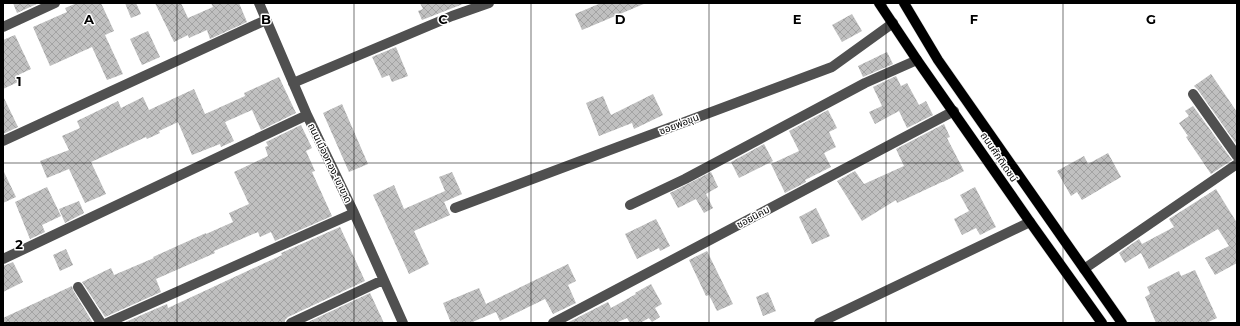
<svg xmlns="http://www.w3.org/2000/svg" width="1240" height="326" font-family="Montserrat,'Noto Sans Thai',sans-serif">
<defs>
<pattern id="building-cross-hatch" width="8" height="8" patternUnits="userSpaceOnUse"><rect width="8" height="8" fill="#c0c0c0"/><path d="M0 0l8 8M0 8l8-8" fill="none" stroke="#a3a3a3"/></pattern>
</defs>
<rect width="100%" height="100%" fill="#fff"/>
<path fill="url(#building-cross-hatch)" d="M13 3H39L17 13Z
M77 3H101L114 31 105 35 123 74 107 80 92 47 50 66 33 27 67 12 65 8Z
M125 3H136L141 14 131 18Z
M155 3H181L188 18 213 7 211 3H239L247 22 210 39 207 30 189 38 188 35 174 42Z
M420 3H463V4L422 20 418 11 423 9Z
M601 3H646L582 30 575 14Z
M852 14 862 31 842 42 832 25Z
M148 31 160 57 142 65 130 39Z
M15 35 31 69 16 76 18 82 3 89V40Z
M396 47 408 76 392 82 389 75 382 78 372 57Z
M887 52 893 64 863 77 858 66Z
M1211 74 1237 112V145L1198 90 1194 86Z
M896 76 901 86 907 83 919 105 926 101 933 115 907 128 899 111 875 124 869 112 882 106 873 87Z
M279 77 296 113 261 130 252 110 225 122 234 141 221 147 220 144 192 155 178 122 159 131 160 133 147 139 146 137 91 162 106 194 85 203 69 169 47 178 40 161 69 150 62 136 80 128 77 121 118 101 121 108 143 97 149 110 194 89 205 114 245 96 244 93Z
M653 94 663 115 634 129 632 123 599 136 586 103 603 96 611 115Z
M3 96 18 127 3 134Z
M342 104 368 164 349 172 323 113Z
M1193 106 1232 160 1211 174 1186 137 1188 136 1179 123 1189 116 1185 111Z
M828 110 837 128 829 132 836 147 824 153 831 167 805 180 806 182 785 193 771 164 799 151 789 131Z
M944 124 950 137 947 138 964 171 943 182H942L897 203 896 200 862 221 837 181 855 171 864 184 904 166 896 149Z
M301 125 312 148 306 151 315 171 312 172 332 216 275 241 271 232 260 237 258 232 214 251 215 253 156 279 161 292 105 317 82 282 111 268 114 275 154 258 153 257 206 233V234L233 222 229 213 249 204 234 172 268 156 265 147 268 146 266 142Z
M764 144 773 161 739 178 731 162Z
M1108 153 1121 177 1082 200 1077 192 1071 196 1057 171 1084 156 1088 164Z
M3 170 16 197 3 203Z
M452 172 462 194 444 202 450 215 414 231 429 264 409 274 373 195 394 185 404 209 445 191 439 177Z
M711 172 718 187 706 194 713 208 704 213 696 199 678 208 670 193Z
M47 187 61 216 42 225 45 232 30 239 15 202Z
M975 187 996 227 980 235 976 228 962 235 954 219 969 211 960 195Z
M1216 189 1237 223V263L1215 275 1205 258 1229 246 1218 229 1149 269 1141 253 1125 263 1119 253 1139 239 1142 244 1174 227 1169 219Z
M79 201 84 213 65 223 59 209Z
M816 208 830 236 812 244 799 217Z
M656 219 670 246 660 251 659 248 637 259 625 234Z
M340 227 365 281 288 317 285 320V323H123L167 304 168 308 282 255 281 253Z
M66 249 73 265 60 271 53 255Z
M707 251 733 304 717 311 709 295 706 296 689 260Z
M13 262 23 282 3 292V266Z
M568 264 576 281 568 285 576 303 553 314 545 299 500 321 496 312 470 323H451L443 303 479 288 486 304Z
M1195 270 1217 318 1206 323H1156L1145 297 1150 294 1147 287 1179 271 1181 276Z
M651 284 662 304 655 308 660 317 652 322 649 318 640 323H630L627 318 616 323H567L608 302 611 308 636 294 635 293Z
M72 286 73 290 93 323H3V318Z
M768 292 776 311 763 316 756 297Z
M370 293 384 323H306Z"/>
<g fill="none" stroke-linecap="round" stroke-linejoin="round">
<g stroke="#dbdbdb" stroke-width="11">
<path id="major" d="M879 3 917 60 1030 222 1102 323
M904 3 938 60 1122 323"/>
</g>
<path stroke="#505050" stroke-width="10" d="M259 3 307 115 354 213 403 323
M3 27 55 3
M293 83 452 16 489 3
M1193 94 1237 156
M3 141 266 20
M630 205 685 179 865 83 917 60
M455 208 832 67 893 23
M3 259 307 115
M1084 269 1237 164
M78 287 101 323
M107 323 354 213
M291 323 383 280
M553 323 954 111
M819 323 1030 222"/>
<use href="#major" stroke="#000" stroke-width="10"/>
</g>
<path fill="none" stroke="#000" stroke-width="1" stroke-opacity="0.55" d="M177 3V323M354 3V323M531 3V323M709 3V323M886 3V323M1063 3V323M3 163H1237"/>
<g text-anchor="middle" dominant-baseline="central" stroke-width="3" stroke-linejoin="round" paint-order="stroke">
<g font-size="10" fill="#000" stroke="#fff">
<text transform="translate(679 124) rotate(-21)">ซอยพ่อขุน</text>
<text transform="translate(999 157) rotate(56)">ถนนศักดิเดชน์</text>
<text transform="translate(330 163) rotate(64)">ถนนเมืองทอง-เขาขาด</text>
<text transform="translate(753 217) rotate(-28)">ซอยนิคม</text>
</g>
</g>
<g font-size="13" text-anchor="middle" font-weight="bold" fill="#000" stroke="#fff" stroke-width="3" stroke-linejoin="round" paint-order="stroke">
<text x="89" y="24">A</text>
<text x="266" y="24">B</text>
<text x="443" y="24">C</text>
<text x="620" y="24">D</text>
<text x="797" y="24">E</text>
<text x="974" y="24">F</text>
<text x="1151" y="24">G</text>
<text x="19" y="86">1</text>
<text x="19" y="249">2</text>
</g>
<rect width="1240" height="326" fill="none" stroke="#000000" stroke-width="8"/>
</svg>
